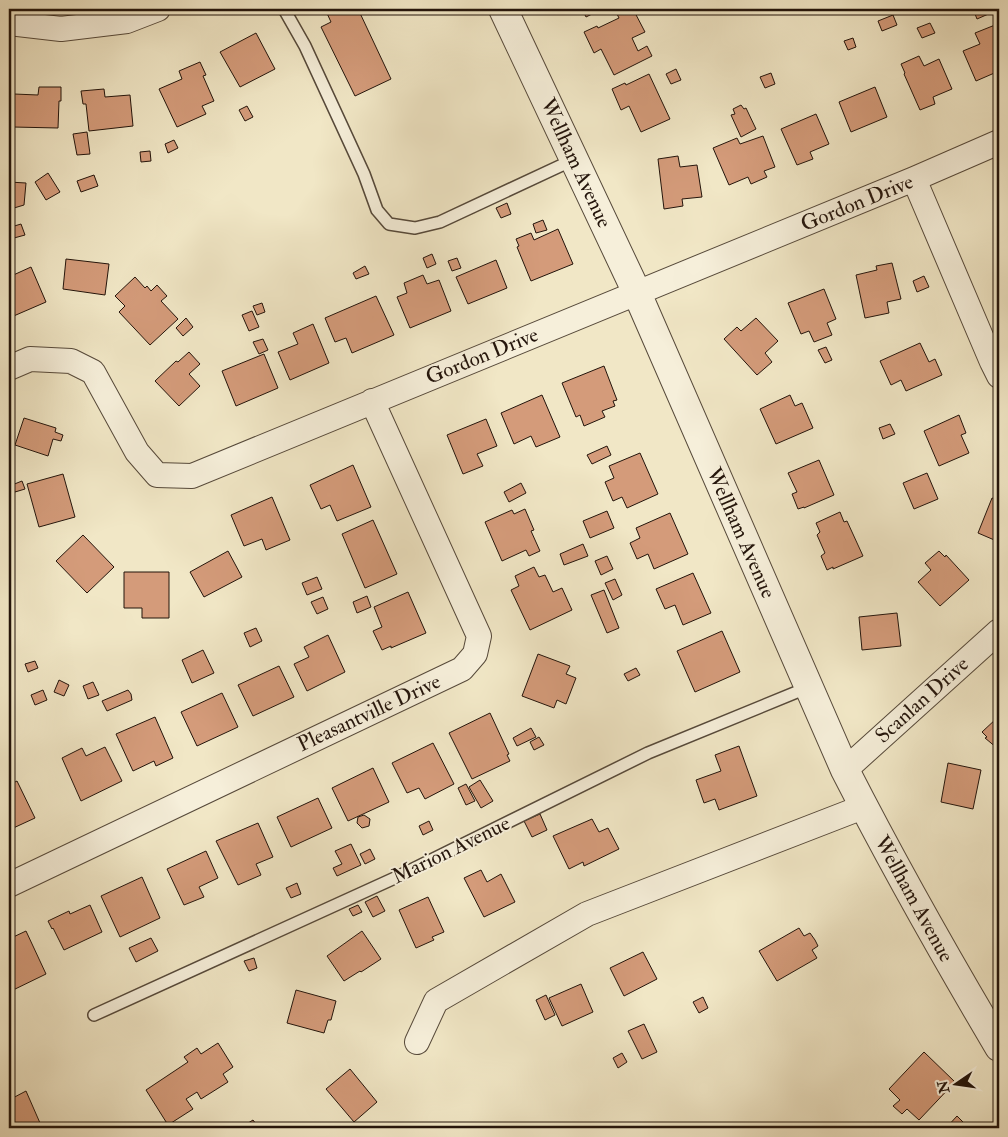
<svg xmlns="http://www.w3.org/2000/svg" width="1008" height="1137" font-family="'IM FELL Double Pica',serif">
<rect width="100%" height="100%" fill="#f1e7c6"/>
<filter id="stains"><feTurbulence type="fractalNoise" baseFrequency=".004" numOctaves="4"/><feColorMatrix values="0 0 0 0 .2 0 0 0 0 .09 0 0 0 0 .02 0 0 0 .5 -.17"/></filter>
<radialGradient id="worn" r=".72"><stop offset=".6" stop-color="#630" stop-opacity="0"/><stop offset="1" stop-color="#630" stop-opacity=".3"/></radialGradient>
<path fill="#d49b7a" stroke="#23140b" d="M325 9H364L359 11 391 79 355 96 321 27 331 22Z
M582 9H602L586 17Z
M628 9H633L645 32 632 38 638 51 647 46 652 56 614 75 601 49 594 53 584 32 597 26 598 28 619 18 617 14Z
M973 9H991L993 12 977 19Z
M893 15 897 25 882 31 878 21Z
M930 23 935 33 922 38 917 28Z
M995 25 999 36V71L976 81 963 51 980 44 975 33Z
M256 33 275 69 240 87 220 52Z
M853 38 856 47 848 50 844 41Z
M919 56 924 66 939 59 952 89 933 97 935 104 920 110 904 74 905 73 901 64Z
M200 62 206 75 203 76 214 101 202 106 206 114 177 127 159 89 182 79 179 71Z
M676 69 681 80 671 84 666 74Z
M771 73 775 84 765 88 760 77Z
M649 74 670 119 641 132 629 106 621 110 612 89 625 83 626 85Z
M39 87H61V101H59L58 128 13 127 14 94 38 95Z
M875 87 887 117 851 132 839 102Z
M104 89 105 97 130 95 133 126 89 131 86 104H83L81 91Z
M741 105 744 109 746 108 756 129 741 137 731 115 735 114 733 109Z
M247 106 253 117 245 121 239 110Z
M816 114 829 144 810 152 813 159 797 165 781 129Z
M87 132 90 154 77 155 73 134Z
M763 136 775 167 764 171 767 177 751 184 748 177 729 185 713 148 737 138 740 144Z
M174 140 178 148 168 153 165 144Z
M150 151 151 161 141 162 140 152Z
M678 156 680 167 697 165 702 197 682 199 683 206 664 209 658 159Z
M48 173 60 192 46 200 35 182Z
M94 175 98 186 81 192 77 181Z
M9 182 26 183 24 205 14 208 13 211H9Z
M507 203 511 214 501 218 496 208Z
M543 220 547 230 536 233 533 224Z
M21 224 25 235 14 238 11 227Z
M558 229 573 264 531 281 517 247 519 246 516 239 531 233 534 240Z
M432 254 436 264 427 268 423 258Z
M457 258 461 268 452 271 448 261Z
M66 259 109 264 105 295 63 289Z
M496 260 507 288 468 304 456 277Z
M892 263 901 299 887 302 889 313 865 318 856 275 877 270 876 266Z
M365 266 369 274 356 279 353 273Z
M31 267 46 302 9 318V277Z
M423 275 427 284 439 280 451 311 410 328 397 297 407 293 404 283Z
M924 276 929 287 917 292 913 281Z
M135 277 145 288 147 286 151 291 157 285 167 296 161 301 178 319 150 345 119 312 125 306 115 296Z
M824 289 836 319 827 323 832 335 814 342 809 331 801 334 788 303Z
M376 296 394 335 352 353 346 338 335 342 325 318Z
M262 303 265 312 257 315 253 306Z
M252 311 259 327 249 331 242 315Z
M186 318 193 327 183 336 176 328Z
M756 318 778 341 765 353 772 362 757 375 724 339 737 327 741 331Z
M313 324 329 363 290 380 278 352 298 344 293 333Z
M263 339 268 350 259 354 253 342Z
M920 343 929 362 935 359 942 375 906 391 901 380 891 385 880 361Z
M826 347 832 360 825 363 818 350Z
M189 352 200 364 189 374 200 386 179 406 155 381 176 361 178 362Z
M264 354 278 388 236 406 222 371Z
M604 366 617 400 613 401 615 406 602 411 605 417 584 426 580 415 576 417 562 383Z
M542 395 560 437 536 447 531 436 514 444 501 413Z
M790 395 795 406 802 403 813 428 776 444 760 409Z
M959 415 966 433 961 435 969 453 939 466 924 431Z
M24 418 56 428 55 432 63 435 61 441 53 439 48 456 15 445Z
M486 419 497 446 477 454 483 466 463 474 447 435Z
M890 424 895 434 883 439 879 428Z
M607 446 611 455 592 464 587 455Z
M640 453 658 494 627 508 622 497 613 501 605 482 614 478 609 466Z
M819 460 834 495 804 508V507L798 509 792 494 797 492 788 473Z
M353 465 371 507 337 521 330 505 321 509 310 485Z
M927 473 938 499 914 509 903 483Z
M63 474 75 517 39 527 27 484Z
M22 481 25 489 15 492 12 485Z
M521 483 526 493 509 502 504 492Z
M272 497 290 540 266 550 262 539 244 546 231 515Z
M992 498 999 500V542L978 533Z
M525 509 534 530 531 531 540 551 529 556 526 550 502 561 485 522 512 510 514 514Z
M607 511 614 528 590 538 583 521Z
M840 512 844 522 847 521 863 556 833 569V567L827 570 821 556 825 553 817 535 820 532 816 523Z
M670 513 688 554 654 569 648 554 637 559 630 543 640 538 636 528Z
M373 520 397 574 365 588 342 534Z
M83 535 114 567 87 593 56 561Z
M583 544 588 556 564 565 560 554Z
M228 551 242 577 204 597 190 572Z
M939 551 945 557 946 555 969 580 940 606 918 582 931 570 925 563Z
M607 556 613 569 601 575 595 561Z
M534 567 539 577 545 575 553 592 562 588 572 610 530 630 511 590 519 586 515 576Z
M124 572H169V618H142V608H124Z
M693 573 711 613 683 625 675 605 665 609 656 589Z
M317 577 322 589 307 595 302 583Z
M615 579 622 595 613 600 605 583Z
M604 590 619 628 607 633 591 595Z
M408 592 426 633 391 648V646L382 650 373 631 382 627 374 607Z
M367 596 371 607 357 613 353 602Z
M323 597 328 609 317 614 311 602Z
M897 613 901 646 862 650 859 617Z
M256 628 262 641 250 647 244 633Z
M722 631 740 672 695 692 677 651Z
M328 635 345 672 307 691 294 664 309 657 304 647Z
M203 650 214 673 192 683 182 660Z
M538 654 570 666 566 674 576 678 566 704 557 700 554 708 522 696Z
M35 661 38 668 28 672 25 664Z
M279 666 294 697 253 716 238 685Z
M636 668 640 675 628 681 624 674Z
M59 680 69 685 64 696 54 692Z
M93 682 99 695 88 699 83 686Z
M43 690 47 700 35 705 31 695Z
M128 690 131 694 132 700 107 711 102 701Z
M222 693 238 727 197 746 181 712Z
M999 709V753L996 749 997 748 985 738 987 737 982 732 997 718 994 714Z
M490 713 509 754 507 755 510 761 472 779 449 733Z
M155 717 173 758 156 766 154 761 133 771 116 734Z
M531 728 536 737 517 746 513 738Z
M539 737 544 745 534 750 530 742Z
M433 743 454 784 425 799 419 788 407 793 392 763Z
M739 746 757 796 719 810 715 799 704 803 696 780 721 771 715 755Z
M105 747 122 781 81 801 62 758 82 748 86 756Z
M948 763 981 770 973 809 941 802Z
M373 768 389 802 348 821 332 788Z
M480 780 493 801 481 808 469 787Z
M17 781 35 818 9 830V785Z
M466 784 475 801 466 805 458 788Z
M318 798 332 828 291 847 277 817Z
M540 814 547 830 532 837 524 821Z
M364 815 370 819 369 826 362 828 357 823 358 817Z
M592 819 599 832 608 828 619 849 584 866 583 862 569 869 553 836Z
M429 821 433 830 423 835 419 826Z
M258 823 273 857 256 864 261 875 238 885 216 841Z
M351 844 361 865 337 876 333 868 342 864 335 851Z
M370 849 375 859 365 864 360 854Z
M206 851 218 878 199 887 204 897 184 905 167 869Z
M481 870 487 882 501 874 515 902 484 917 464 878Z
M142 877 160 918 120 937 101 896Z
M297 883 301 894 291 898 286 888Z
M377 896 385 911 373 917 365 902Z
M428 897 444 932 432 937 434 940 416 948 399 910Z
M90 905 102 932 64 950 53 928 52 929 48 921 69 911 70 914Z
M358 905 362 912 353 916 349 909Z
M799 928 804 936 810 933 815 940 818 946 812 950 817 958 777 981 759 951Z
M26 931 46 974 9 992V939Z
M362 931 381 959 361 972 360 971 344 981 327 956Z
M151 938 158 951 136 962 129 948Z
M643 952 657 979 624 996 610 968Z
M254 958 257 968 249 971 244 961Z
M581 984 593 1012 562 1026 549 998Z
M296 990 336 1001 331 1020H328L324 1033 287 1023Z
M546 995 555 1015 545 1020 536 1000Z
M703 997 708 1008 699 1013 693 1002Z
M644 1024 657 1052 642 1059 628 1031Z
M218 1043 233 1067 223 1074 228 1082 201 1099 197 1092 186 1099 193 1109 168 1125 146 1090 188 1062 184 1057 197 1048 201 1054Z
M924 1052 955 1082 919 1120 907 1109 902 1114 893 1106 900 1100 889 1089Z
M622 1053 627 1062 618 1068 613 1058Z
M350 1069 377 1102 354 1122 326 1089Z
M26 1091 40 1123 29 1128H9V1100Z
M957 1116 969 1128H946Z
M253 1120 259 1128H247L245 1125Z"/>
<g fill="none" stroke-linecap="round" stroke-linejoin="round">
<g stroke="#56493a" stroke-width="14">
<path id="service" d="M284 9 305 46 341 124 364 174 377 210 389 224 415 228 440 222 575 159
M94 1015 397 877 648 753 809 687"/>
</g>
<g stroke="#56493a" stroke-width="26">
<path id="minor" d="M9 23 61 29 127 21 158 9
M914 179 992 362 999 376
M9 368 30 359 71 361 93 372 137 452 157 475 192 476 914 179 999 142
M845 770 999 631
M9 885 462 669 475 654 479 636 372 401
M417 1042 436 1001 587 914 863 807"/>
</g>
<g stroke="#56493a" stroke-width="30">
<path id="tertiary" d="M503 9 637 293 845 770C893 864 945 956 999 1047"/>
</g>
<use href="#service" stroke="#f6efda" stroke-width="11"/>
<use href="#minor" stroke="#f6efda" stroke-width="24"/>
<use href="#tertiary" stroke="#f6efda" stroke-width="28"/>
</g>
<g text-anchor="middle" dominant-baseline="central" stroke-width="4" stroke-linejoin="round" paint-order="stroke">
<g font-size="21" fill="#23140b" stroke="#f6efda">
<text transform="translate(576 163) rotate(65)">Wellham Avenue</text>
<text transform="translate(857 203) rotate(-22)">Gordon Drive</text>
<text transform="translate(482 356) rotate(-22)">Gordon Drive</text>
<text transform="translate(741 533) rotate(66)">Wellham Avenue</text>
<text transform="translate(922 700) rotate(-42)">Scanlan Drive</text>
<text transform="translate(369 713) rotate(-25)">Pleasantville Drive</text>
<text transform="translate(451 850) rotate(-26)">Marion Avenue</text>
<text transform="translate(914 899) rotate(61)">Wellham Avenue</text>
</g>
</g>
<rect width="1008" height="1137" fill="none" stroke="#f1e7c6" stroke-width="30"/>
<rect x="10" y="10" width="988" height="1117" fill="none" stroke="#23140b" stroke-width="2.5"/>
<rect x="15" y="15" width="978" height="1107" fill="none" stroke="#23140b"/>
<g transform="translate(956 1084) rotate(257)" stroke="#f6efda" stroke-width="4" paint-order="stroke">
<path d="M0-4L9 19L0 12L-9 19Z" fill="#23140b"/>
<text y="-8" font-size="14" font-weight="bold" text-anchor="middle" fill="#23140b">N</text>
</g>
<rect width="100%" height="100%" filter="url(#stains)"/>
<rect width="100%" height="100%" fill="url(#worn)"/>
</svg>
